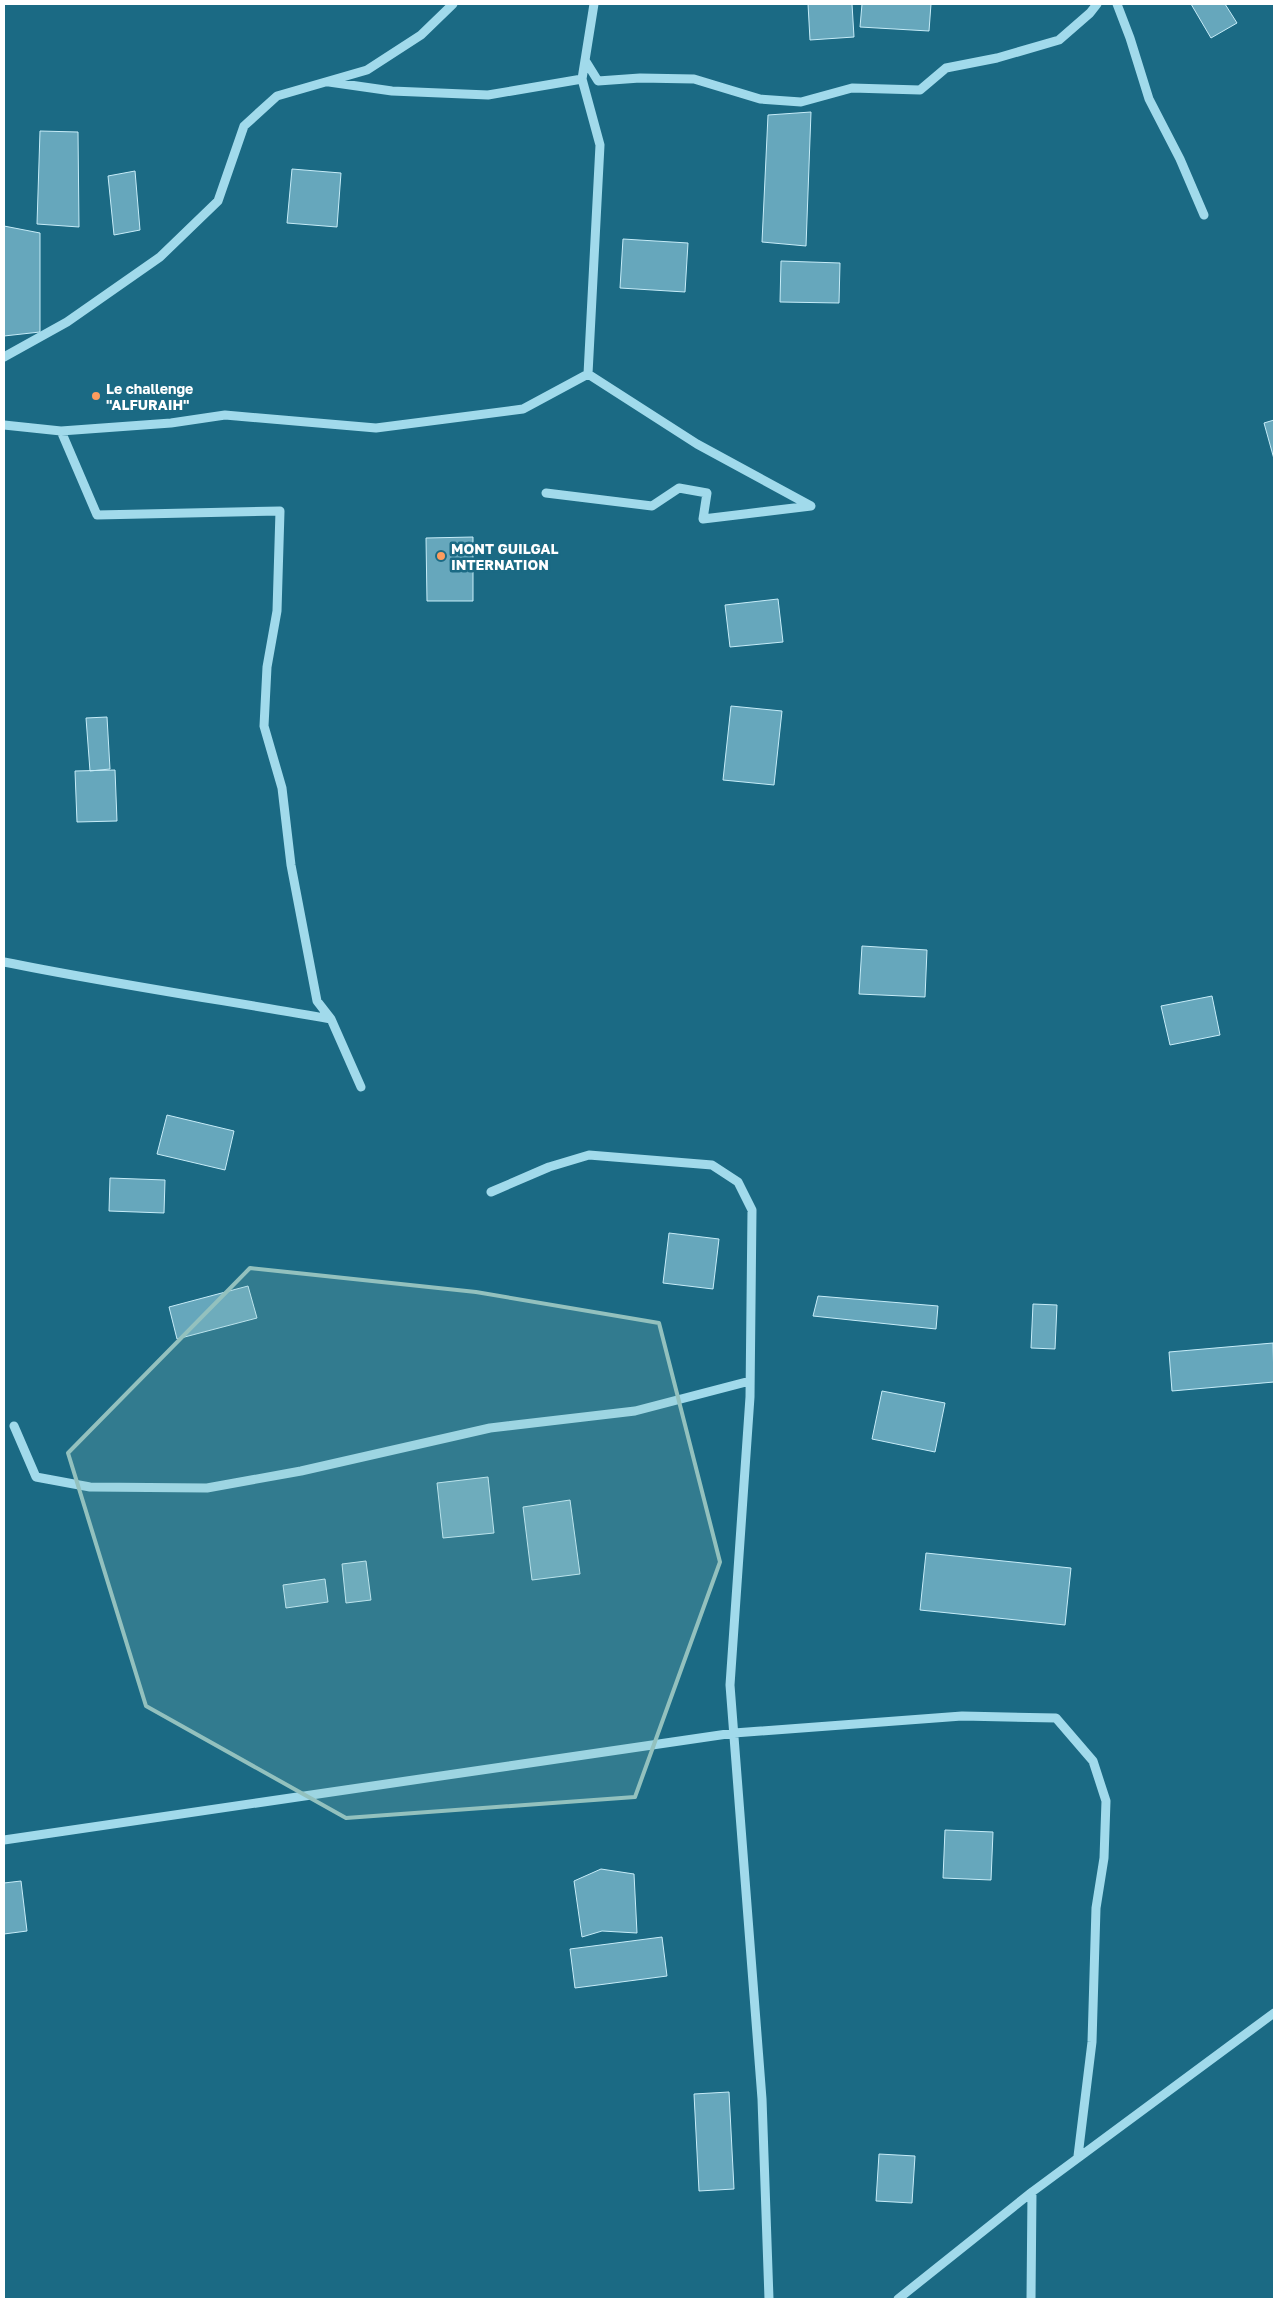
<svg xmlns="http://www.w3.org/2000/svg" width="1278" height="2303" font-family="'Golos Text',sans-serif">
<rect width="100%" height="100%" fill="#1b6a84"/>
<path fill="#66a7bc" stroke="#c6ecf8" d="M808 4H852L854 37 810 40Z
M862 4H931L929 31 860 27Z
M1191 4H1225L1237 23 1211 38Z
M811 112 806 246 762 242 768 115Z
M40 131 78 132 79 227 37 224Z
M292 169 341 173 337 227 287 223Z
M135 171 140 230 114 235 108 176Z
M4 226 40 233V332L4 336Z
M623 239 688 243 685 292 620 288Z
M781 261 840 263 839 303 780 302Z
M1274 420V459L1264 423Z
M473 537V601H427L426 538Z
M778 599 783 642 730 647 725 605Z
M731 706 782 711 774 785 723 780Z
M107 717 110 769 90 771 86 718Z
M115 770 117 821 77 822 75 771Z
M862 946 927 950 925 997 859 994Z
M1212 996 1220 1035 1170 1045 1161 1006Z
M167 1115 234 1131 225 1170 157 1154Z
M110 1178 165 1180 164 1213 109 1211Z
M669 1233 719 1239 713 1289 663 1283Z
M248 1286 257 1318 177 1339 169 1307Z
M818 1296 938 1306 936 1329 813 1316Z
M1033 1304 1057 1305 1055 1349 1031 1348Z
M1273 1343 1274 1382 1172 1391 1169 1352Z
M882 1391 945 1403 935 1452 872 1439Z
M488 1477 494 1533 443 1538 437 1483Z
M570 1500 580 1574 532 1580 523 1507Z
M926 1553 1071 1568 1065 1625 920 1610Z
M366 1561 371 1600 346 1603 342 1564Z
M325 1579 328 1602 286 1608 283 1585Z
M945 1830 993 1832 991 1880 943 1878Z
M601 1869 634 1874 637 1933 602 1931 582 1937 574 1881Z
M21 1881 27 1931 4 1934V1883Z
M662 1937 667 1976 575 1988 570 1949Z
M729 2092 734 2189 699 2191 694 2094Z
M879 2154 915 2156 912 2203 876 2201Z"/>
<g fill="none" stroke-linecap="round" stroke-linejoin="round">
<path stroke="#a1daeb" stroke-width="9" d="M1117 4 1130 38 1149 99 1180 159 1204 215
M585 60 598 81 640 78 694 79 760 99 801 102 852 88 920 90 946 68 997 58 1059 40 1090 13 1097 4
M582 79 594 4
M4 357 67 322 160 257 218 201 244 126 277 96 367 70 421 35 453 4
M4 425 61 431 171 423 225 415 376 428 523 409 588 374 600 145 582 79 488 95 392 91 329 82
M61 431 97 515 280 511 277 611 267 667 264 726 282 788 291 865 317 1001 331 1019 361 1087
M546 493 652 506 679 488 707 493 703 519 811 506 697 444 588 374
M4 962C113 984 222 1000 331 1019
M491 1192 549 1167 589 1155 712 1165 738 1182 752 1210 750 1397 730 1685 762 2099 769 2299
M14 1426 36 1477 90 1487 207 1488 301 1471 490 1428 635 1411 750 1381
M4 1840 734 1733 962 1716 1056 1718 1093 1761 1106 1801 1104 1858 1096 1908 1092 2042 1078 2156
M898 2299 1032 2192 1274 2013
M1031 2299 1032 2192"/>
</g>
<path fill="#93c1be" fill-opacity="0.2" stroke="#93c1be" stroke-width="4" stroke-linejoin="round" d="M250 1268 476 1292 659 1323 720 1562 635 1797 346 1818 146 1706 68 1453Z"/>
<g fill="#fc9c5e" stroke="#1b6a84" stroke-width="2">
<circle cx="96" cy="396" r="5"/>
<circle cx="441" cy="556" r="5"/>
</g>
<g text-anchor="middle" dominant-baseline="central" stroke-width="5" stroke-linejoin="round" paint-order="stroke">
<g font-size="14" font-weight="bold" fill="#fff" stroke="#1b6a84" text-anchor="start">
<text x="106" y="388">Le challenge<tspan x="106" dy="16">"ALFURAIH"</tspan></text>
<text x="451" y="548">MONT GUILGAL<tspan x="451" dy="16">INTERNATION</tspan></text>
</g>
</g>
<rect width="1278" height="2303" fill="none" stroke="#ffffff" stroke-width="10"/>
</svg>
